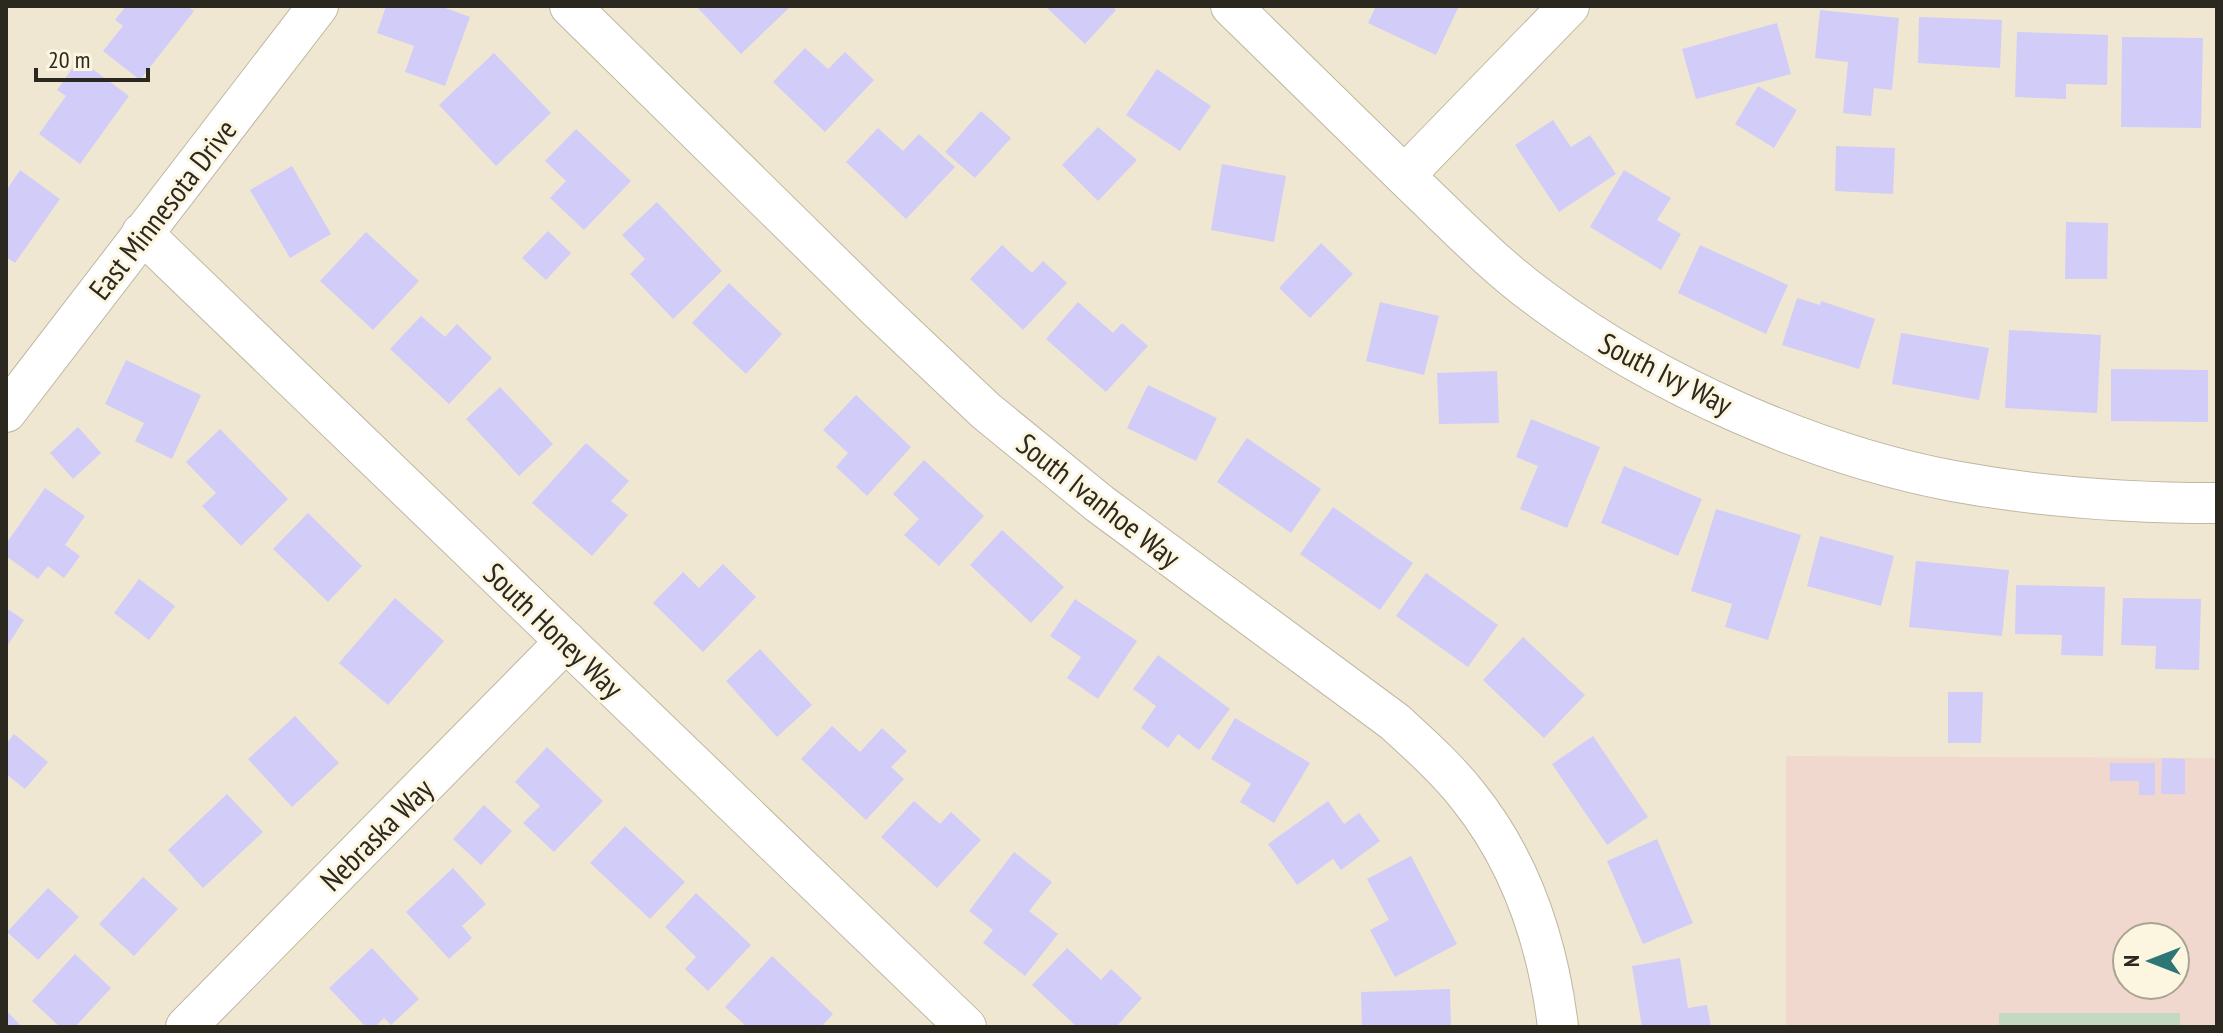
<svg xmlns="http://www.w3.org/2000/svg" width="2223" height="1033" font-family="'PT Sans Narrow',sans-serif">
<rect width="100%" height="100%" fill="#efe7d2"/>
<path fill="#f0d8cf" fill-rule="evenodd" d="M1786 756 2217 758V1027H1786ZM2127 937H2175V985H2127Z"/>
<path fill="#c4d9c1" d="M1999 1013H2180V1027H1999Z"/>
<path fill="#d1cdf8" d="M126 6H187L194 11 140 80 103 51 123 26 115 20Z
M386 6H440L470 17 445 86 405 72 414 46 377 33Z
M696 6H791L741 54Z
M1045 6H1112L1116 10 1085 44Z
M1376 6H1459L1436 55 1368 23Z
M1820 10 1899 18 1892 90 1874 88 1871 116 1843 113 1848 62 1815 58Z
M1919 17 2002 20 2000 68 1918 63Z
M1777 23 1791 74 1696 99 1682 49Z
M2017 32 2108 35 2107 85 2066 84V99L2015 97Z
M2122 37 2203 38 2201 128 2121 127Z
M805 48 828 69 845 52 874 80 825 132 773 82Z
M494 53 551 113 496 166 439 105Z
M79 59 129 96 80 164 39 134 66 96 57 90Z
M1157 69 1211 106 1180 151 1126 115Z
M1758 86 1797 110 1774 148 1735 124Z
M981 111 1011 138 975 178 945 152Z
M1553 120 1571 147 1590 135 1616 174 1559 212 1515 145Z
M1098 127 1137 160 1098 201 1062 165Z
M878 128 903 151 919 134 955 167 906 219 846 162Z
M576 129 631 181 584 230 550 198 566 181 545 161Z
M1836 146 1895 148 1893 194 1835 191Z
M1222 164 1286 176 1274 242 1211 230Z
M292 166 331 234 290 258 250 190Z
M20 170 60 199 15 263 6 257V191Z
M1624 170 1671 198 1657 220 1681 234 1661 270 1590 227Z
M657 202 722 271 673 319 630 274 645 259 622 235Z
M2066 222 2108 223 2107 279H2065Z
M548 231 571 253 546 280 522 258Z
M366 232 419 281 373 330 320 281Z
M1321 243 1353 274 1310 318 1279 288Z
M1002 245 1032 273 1043 261 1067 283 1023 330 970 279Z
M1700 245 1788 285 1766 334 1678 293Z
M729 283 782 334 746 374 692 323Z
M1797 298 1820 305 1821 301 1875 319 1859 369 1782 345Z
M1078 302 1113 333 1122 323 1148 346 1106 392 1046 339Z
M1380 302 1439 316 1424 375 1366 361Z
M421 316 445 337 457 324 492 358 449 404 390 349Z
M2009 330 2101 335 2097 413 2005 408Z
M1901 333 1989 348 1979 400 1892 384Z
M126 360 201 395 172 459 135 441 144 423 105 404Z
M2111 369 2208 370V422L2111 421Z
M1497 371 1499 423 1439 424 1437 373Z
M1148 385 1217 418 1196 461 1127 428Z
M500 387 553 444 519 476 466 419Z
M856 395 911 447 867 496 836 467 848 453 823 430Z
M1531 419 1600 447 1567 528 1520 509 1538 466 1516 457Z
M78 427 101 453 73 479 50 453Z
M220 429 288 499 241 546 202 506 216 493 186 462Z
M1247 438 1321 489 1291 533 1217 482Z
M586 443 629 481 611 501 628 515 592 556 532 503Z
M924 460 984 516 939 566 904 535 919 519 893 494Z
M1624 466 1702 499 1678 556 1601 523Z
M45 488 85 516 65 545 80 556 64 578 48 566 38 579 6 556V544Z
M1333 507 1413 563 1380 610 1300 554Z
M1716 509 1801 535 1768 640 1725 627 1732 604 1691 591Z
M308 513 362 566 328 602 273 549Z
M1002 530 1064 587 1031 623 970 565Z
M1820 536 1894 556 1881 606 1807 586Z
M1916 561 2009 570 2002 636 1909 627Z
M723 564 756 597 703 652 653 603 683 572 699 588Z
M1426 573 1498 625 1468 667 1396 616Z
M139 579 175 606 149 640 114 613Z
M2016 585 2105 587 2103 656 2061 655 2062 635 2015 634Z
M395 598 444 641 388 705 339 663Z
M2123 598 2201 599 2199 670 2155 669 2156 646 2121 645Z
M1075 599 1137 641 1098 699 1067 678 1081 657 1050 636Z
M6 608 24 620 6 648Z
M1523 637 1585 695 1544 738 1483 680Z
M760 649 812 705 777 737 726 681Z
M1158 655 1230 709 1199 750 1178 734 1168 748 1141 728 1156 706 1133 689Z
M1948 692H1983L1981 743H1948Z
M295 716 339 763 292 807 248 759Z
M1235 718 1310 763 1274 823 1240 802 1251 784 1211 759Z
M832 726 860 752 882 728 907 751 891 767 904 779 866 820 801 759Z
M14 734 48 762 25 789 6 774V744Z
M1593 736 1648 817 1607 845 1552 764Z
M547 747 603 801 554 852 523 823 540 806 515 782Z
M2162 758 2185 759V794H2161Z
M2110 763H2155V795H2139V781H2110Z
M227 794 263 832 203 888 168 850Z
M914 801 940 824 951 812 981 840 937 888 881 837Z
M1328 801 1344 824 1359 813 1380 841 1341 870 1333 859 1297 885 1268 844Z
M484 805 512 831 481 865 453 839Z
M625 826 685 882 650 919 590 863Z
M1657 839 1693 923 1643 944 1607 861Z
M1014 852 1052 882 1029 911 1058 934 1025 976 983 943 993 930 969 911Z
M1411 856 1457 944 1395 977 1370 930 1389 920 1367 879Z
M453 868 486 904 462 926 472 938 449 959 406 912Z
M143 877 178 909 134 956 99 924Z
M48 888 79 917 38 960 7 932Z
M696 893 751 945 708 991 685 969 696 957 665 927Z
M372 948 419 999 391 1025 384 1018 375 1027H366L329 988Z
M1067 948 1101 980 1111 969 1142 998 1116 1027H1077L1032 985Z
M75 954 111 988 75 1027H60L32 1001Z
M772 956 833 1014 821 1027H747L725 1007Z
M1680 958 1688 1008 1707 1005 1711 1027H1642L1632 966Z
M1450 989 1451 1027H1362L1361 992Z
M6 1010 22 1027H6Z"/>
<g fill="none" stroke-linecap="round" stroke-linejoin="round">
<g stroke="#beb7a2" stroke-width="42">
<path id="minor" d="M570 6 876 307 986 411 1100 504 1395 722C1420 745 1447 769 1468 796 1521 862 1548 944 1558 1027
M1231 6C1291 65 1352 124 1412 183 1454 223 1495 266 1542 300 1655 384 1814 455 1953 481 2040 497 2128 503 2217 503
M1405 175 1569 6
M142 233 966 1027
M6 412 318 6
M186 1027 566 641"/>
</g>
<use href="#minor" stroke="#fff" stroke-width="40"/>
</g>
<g text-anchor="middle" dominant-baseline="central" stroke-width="6" stroke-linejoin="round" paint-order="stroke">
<g font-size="30" fill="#2b2820" stroke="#fcf5df">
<text transform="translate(162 209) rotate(-52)">East Minnesota Drive</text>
<text transform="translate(1666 373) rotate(27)">South Ivy Way</text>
<text transform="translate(1099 500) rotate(38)">South Ivanhoe Way</text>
<text transform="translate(554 630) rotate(44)">South Honey Way</text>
<text transform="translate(376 834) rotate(-45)">Nebraska Way</text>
</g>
</g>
<rect width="2223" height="1033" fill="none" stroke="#2b2820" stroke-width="16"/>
<g transform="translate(2151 961) rotate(270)"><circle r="38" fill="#fcf5df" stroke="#a8a393" stroke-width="2"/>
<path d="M0-6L14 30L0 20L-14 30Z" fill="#2c7676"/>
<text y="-12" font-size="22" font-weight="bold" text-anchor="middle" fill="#2b2820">N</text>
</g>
<path d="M36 68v12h112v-12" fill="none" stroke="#2b2820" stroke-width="4"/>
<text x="48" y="68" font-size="24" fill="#2b2820" stroke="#fcf5df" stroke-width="6" paint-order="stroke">20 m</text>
</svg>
